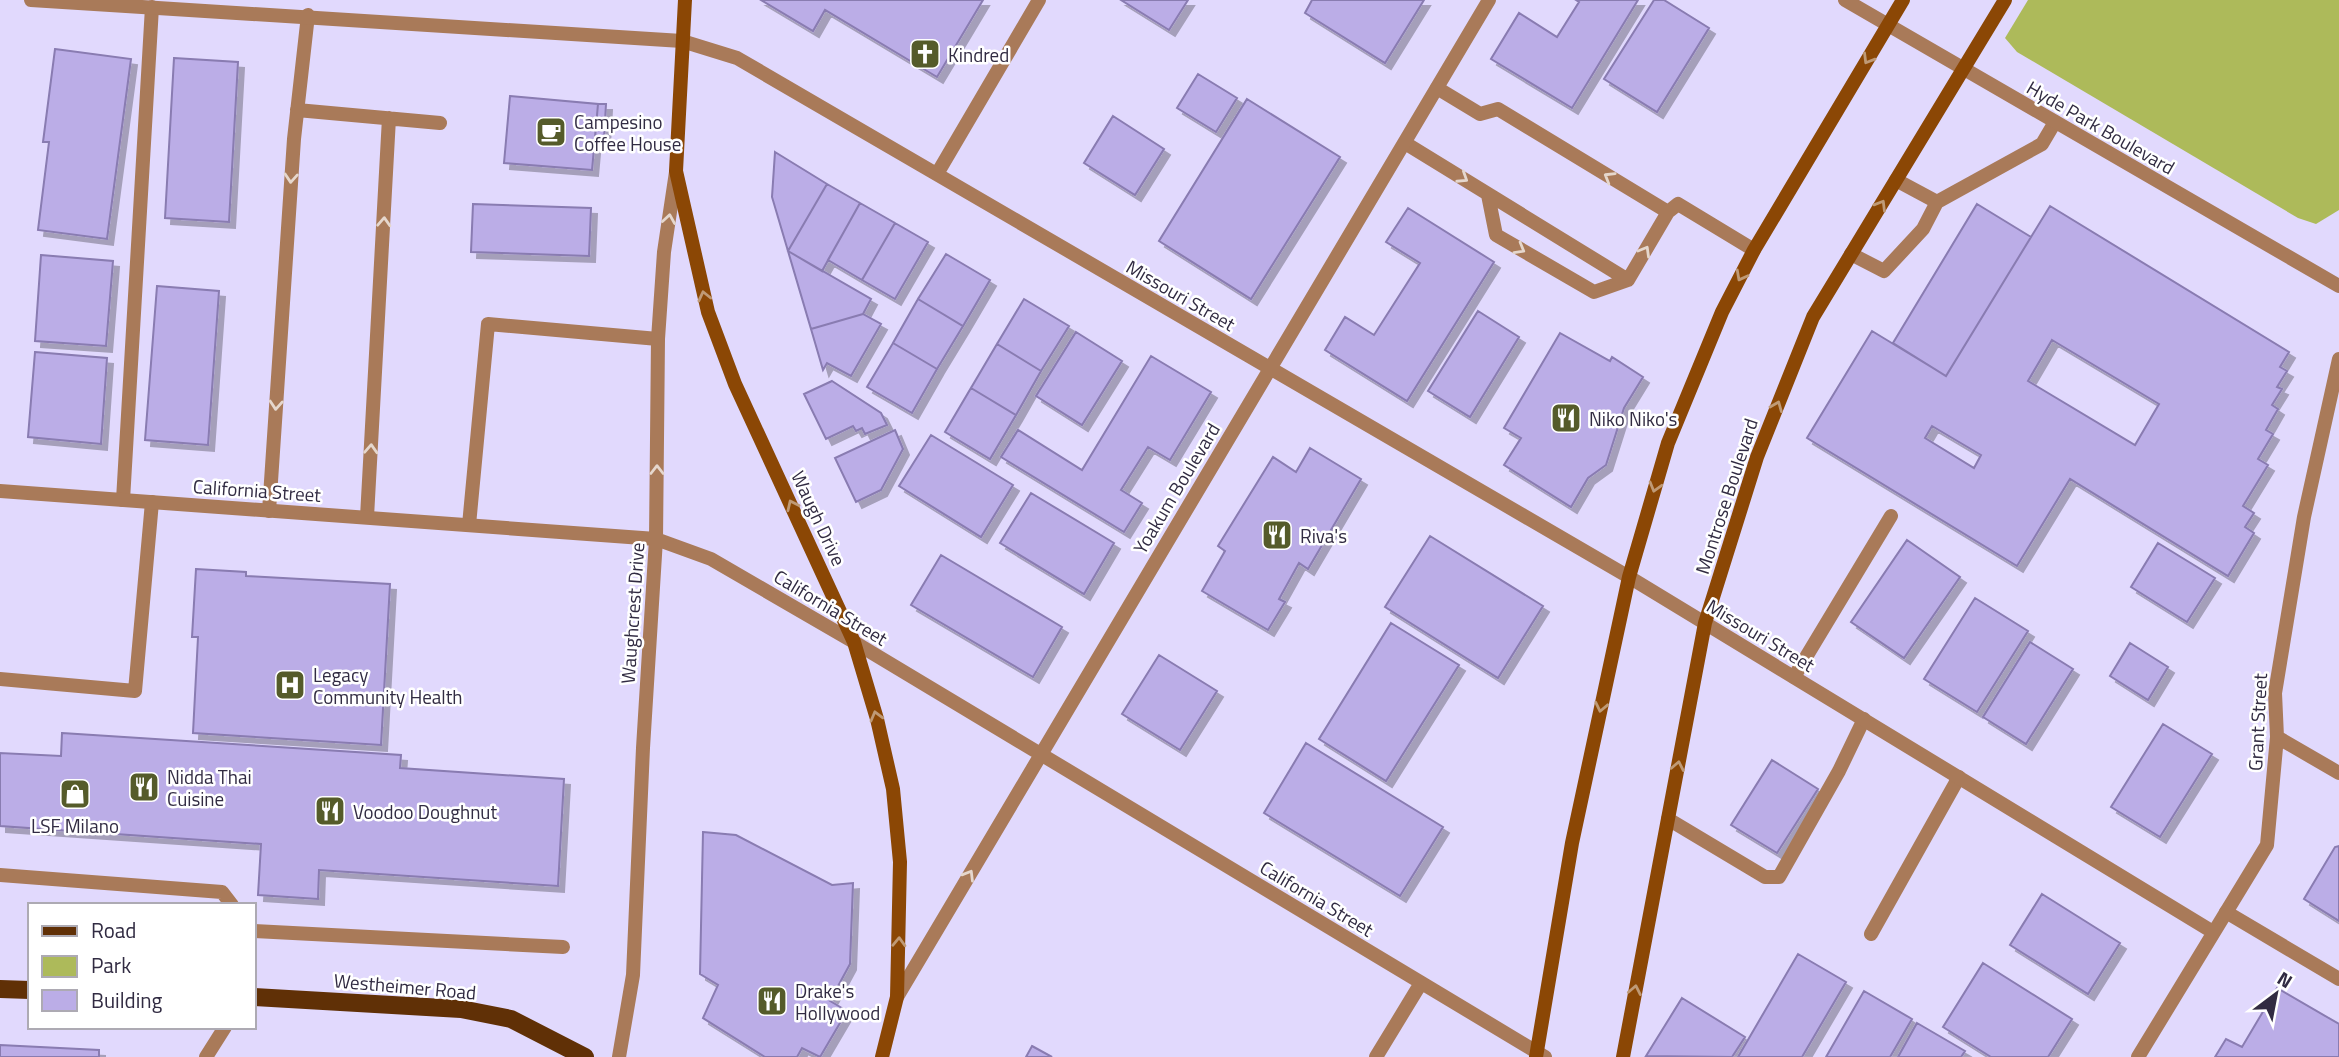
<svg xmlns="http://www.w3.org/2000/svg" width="2339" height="1057" font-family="'Titillium Web',sans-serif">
<defs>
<filter id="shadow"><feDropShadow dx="6" dy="6" stdDeviation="0" flood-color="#0004"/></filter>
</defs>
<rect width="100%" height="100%" fill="#e1d9fd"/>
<path fill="#adba5a" d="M2028 0H2339V210L2316 224 2298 218 2017 52 2005 38Z"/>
<path fill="#bbade7" stroke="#897bb1" stroke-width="2" fill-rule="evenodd" filter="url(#shadow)" d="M761 0H983L937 77 825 10 813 31Z
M1121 0H1188L1169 30Z
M1312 0H1424L1385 63 1305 13Z
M1576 0H1638L1572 108 1491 59 1519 13 1557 37 1579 2Z
M1654 0H1664L1709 28 1657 112 1604 79Z
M55 49 131 59 107 239 38 230 49 142H43Z
M174 58 238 62 229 222 165 218Z
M1198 74 1237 98 1216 132 1177 108Z
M510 96 598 104 592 170 504 163Z
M1247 99 1340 157 1251 299 1159 241Z
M598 104H606L604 138H595Z
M1113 116 1164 149 1135 195 1084 163Z
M775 152 827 184 788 251 772 197Z
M827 184 860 203 822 271 788 251Z
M860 203 895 223 862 280 828 260Z
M473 204 591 208 589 256 471 252Z
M1977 204 2031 237 1946 376 1893 343Z
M2050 206 2289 352 2280 367 2287 371 2277 387 2282 389 2272 405 2278 409 2266 430 2273 434 2258 459 2268 465 2243 506 2254 513 2245 527 2254 533 2228 576 2070 479 2017 566 1807 438 1872 331 1946 376ZM2052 340 2159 404 2135 445 2028 381ZM1932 426 1981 455 1974 468 1925 438Z
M1408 208 1494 262 1407 401 1325 350 1345 317 1374 335 1420 263 1386 242Z
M895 223 928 242 895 299 862 280Z
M788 251 871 299 863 314 811 329Z
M946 254 990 280 963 326 918 299Z
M41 255 113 261 106 346 35 341Z
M157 286 219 291 208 445 145 440Z
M918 299 963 326 937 369 893 343Z
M1024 299 1069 326 1041 371 997 344Z
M1478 311 1519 337 1470 417 1428 391Z
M863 314 881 324 851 376 827 363 823 370 811 329Z
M1076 332 1122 361 1082 425 1036 396Z
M1560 333 1610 361 1612 357 1643 377 1624 408 1606 465 1588 478 1571 507 1504 465 1521 438 1504 428Z
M893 343 937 369 912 413 867 387Z
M997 344 1041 371 1016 415 971 388Z
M35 352 107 358 101 444 28 437Z
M1151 356 1211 392 1170 460 1148 447 1121 490 1142 503 1124 532 1001 457 1018 430 1082 470Z
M832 381 881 413 887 425 865 434 862 428 856 431 853 426 826 439 804 394Z
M971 388 1016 415 990 459 945 432Z
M895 430 903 449 881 490 856 502 835 458Z
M931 435 1013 485 981 537 899 486Z
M1310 448 1361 479 1308 569 1299 563 1279 599 1285 602 1268 630 1202 591 1225 551 1218 546 1273 457 1296 472Z
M1031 493 1114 543 1084 594 1000 543Z
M1430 536 1543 606 1498 678 1385 607Z
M1907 540 1960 577 1904 658 1851 622Z
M2158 543 2215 578 2187 622 2131 587Z
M941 555 1062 627 1033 677 911 605Z
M196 569 246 572V576L390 584 381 745 193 733 198 637H192Z
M1975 598 2028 631 1977 712 1924 679Z
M1391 623 1459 665 1386 781 1319 739Z
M2030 642 2073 669 2026 744 1983 717Z
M2130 643 2168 667 2148 700 2110 676Z
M1159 655 1217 691 1180 750 1122 714Z
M2163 724 2212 754 2160 837 2111 807Z
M62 733 401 755 400 768 564 779 558 886 319 870 318 899 258 895 261 844 0 826V753L61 756Z
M1306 743 1443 827 1400 896 1264 813Z
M1772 760 1818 789 1777 853 1731 825Z
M703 832 736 835 832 885 853 883 850 964 830 1001 847 1011 820 1057 802 1048 797 1057H765L703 1018 718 985 700 974Z
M2339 846V921L2304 899 2335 847Z
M2042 894 2120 943 2088 994 2010 945Z
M1798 954 1846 982 1802 1057H1738Z
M1983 963 2072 1019 2048 1057H1991L1943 1027Z
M2277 988 2339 1024V1057H2215L2226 1039 2242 1047Z
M1864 991 1912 1019 1890 1057H1826Z
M1682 998 1745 1037 1732 1057 1646 1056Z
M1917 1023 1965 1051 1961 1057H1898Z
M0 1045 99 1050V1057H0Z
M1032 1046 1052 1057H1026Z"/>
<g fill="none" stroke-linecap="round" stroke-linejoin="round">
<path stroke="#a97a59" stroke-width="14" d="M1437 88 1480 114 1498 109 1668 212
M297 110 440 123
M1405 143 1628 280 1668 212 1678 204 1754 250
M1896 180 1937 202
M1488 195 1496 235 1594 292 1628 280
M1851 254 1884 271 1923 229 1937 202 2042 144 2055 122
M123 500 152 7
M269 511 294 139 308 15
M367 517 389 118
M469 525 488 324 658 339
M1794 677 1891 516
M0 679 135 691 152 502
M1668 819 1765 877H1779L1839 771 1864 719
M0 875 222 892 232 905
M2226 912 2339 979
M254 931 563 947
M1871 934 1959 777"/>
<path stroke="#a97a59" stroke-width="14" d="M31 0 682 41 737 58 1629 577 2213 932
M1845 0 2339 286
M937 174 1039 0
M0 491 656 539 711 559 854 642 1545 1057
M2277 737 2339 773
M897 997 1489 0
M206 1057 225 1027
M619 1057 633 975 643 748 656 539 658 339 664 252 676 172
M1376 1057 1421 983
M2138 1057 2267 845 2277 737 2275 693 2304 517 2339 359"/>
<path stroke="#8b4705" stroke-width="14" d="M685 0 676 171 708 312 735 384 854 642 877 719 893 789 900 862 897 997 882 1057
M1536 1057 1572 843 1629 577 1668 443 1722 312 1754 250 1903 0
M1623 1057 1705 623 1757 457 1813 317 2005 0"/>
<path stroke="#603006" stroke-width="18" d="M0 989 30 990
M254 997 461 1009 511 1019 585 1057"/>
</g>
<defs><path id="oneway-chevron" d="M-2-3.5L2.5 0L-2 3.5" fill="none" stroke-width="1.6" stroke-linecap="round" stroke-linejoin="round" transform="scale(1.75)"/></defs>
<g stroke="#bf9a76">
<use href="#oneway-chevron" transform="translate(1868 59) rotate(121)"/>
<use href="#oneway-chevron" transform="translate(1881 205) rotate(-59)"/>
<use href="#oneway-chevron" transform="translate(1741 276) rotate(118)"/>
<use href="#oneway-chevron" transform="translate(704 296) rotate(-103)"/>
<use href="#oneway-chevron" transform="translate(1777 406) rotate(-68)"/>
<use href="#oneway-chevron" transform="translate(1655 487) rotate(106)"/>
<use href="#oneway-chevron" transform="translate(792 505) rotate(-115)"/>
<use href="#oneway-chevron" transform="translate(1601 707) rotate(102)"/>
<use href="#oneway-chevron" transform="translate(876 716) rotate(-105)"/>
<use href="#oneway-chevron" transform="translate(1678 766) rotate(-79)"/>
<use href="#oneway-chevron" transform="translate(899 942) rotate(-88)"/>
<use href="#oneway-chevron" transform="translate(1635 990) rotate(-79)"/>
</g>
<g stroke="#e5d7cd">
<use href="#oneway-chevron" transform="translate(1609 177) rotate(-149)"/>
<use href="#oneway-chevron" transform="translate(291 178) rotate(94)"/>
<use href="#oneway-chevron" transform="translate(1463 178) rotate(33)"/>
<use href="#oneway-chevron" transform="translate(669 219) rotate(-81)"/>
<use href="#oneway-chevron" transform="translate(384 222) rotate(-87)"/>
<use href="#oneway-chevron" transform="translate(1520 249) rotate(30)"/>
<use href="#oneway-chevron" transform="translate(1645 251) rotate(-60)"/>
<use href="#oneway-chevron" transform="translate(276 405) rotate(94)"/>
<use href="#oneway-chevron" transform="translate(371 449) rotate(-87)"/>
<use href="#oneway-chevron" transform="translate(657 470) rotate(-90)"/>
<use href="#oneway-chevron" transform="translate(969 875) rotate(-59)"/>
</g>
<defs>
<g id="church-square" transform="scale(1.575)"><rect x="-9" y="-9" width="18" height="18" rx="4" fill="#555b2a" stroke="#fff"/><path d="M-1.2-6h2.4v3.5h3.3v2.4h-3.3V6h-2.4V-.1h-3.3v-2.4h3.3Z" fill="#fff"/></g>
<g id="cafe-square" transform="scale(1.575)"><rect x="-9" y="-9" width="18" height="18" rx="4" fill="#555b2a" stroke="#fff"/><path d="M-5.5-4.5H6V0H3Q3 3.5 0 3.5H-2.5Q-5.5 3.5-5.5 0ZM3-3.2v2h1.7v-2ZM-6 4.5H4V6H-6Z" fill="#fff"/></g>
<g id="restaurant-square" transform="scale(1.575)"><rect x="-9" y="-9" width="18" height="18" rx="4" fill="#555b2a" stroke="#fff"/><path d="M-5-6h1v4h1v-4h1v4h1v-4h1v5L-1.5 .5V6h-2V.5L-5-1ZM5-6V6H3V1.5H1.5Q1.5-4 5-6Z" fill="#fff"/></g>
<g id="hospital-square" transform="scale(1.575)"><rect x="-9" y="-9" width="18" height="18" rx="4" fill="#555b2a" stroke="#fff"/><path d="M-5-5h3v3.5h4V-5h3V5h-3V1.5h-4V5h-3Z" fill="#fff"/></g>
<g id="shop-square" transform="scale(1.575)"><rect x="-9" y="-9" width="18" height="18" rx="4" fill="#555b2a" stroke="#fff"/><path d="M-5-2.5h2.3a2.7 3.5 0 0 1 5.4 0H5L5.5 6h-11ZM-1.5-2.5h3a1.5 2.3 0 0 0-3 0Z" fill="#fff"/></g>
</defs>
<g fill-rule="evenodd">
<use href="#church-square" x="925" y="54"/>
<use href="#cafe-square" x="551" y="132"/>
<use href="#restaurant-square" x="1566" y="418"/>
<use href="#restaurant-square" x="1277" y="535"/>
<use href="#hospital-square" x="290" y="685"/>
<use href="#restaurant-square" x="144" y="787"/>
<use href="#shop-square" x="75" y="794"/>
<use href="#restaurant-square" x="330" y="811"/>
<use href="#restaurant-square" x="772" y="1001"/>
</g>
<g text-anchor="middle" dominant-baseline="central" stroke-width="5" stroke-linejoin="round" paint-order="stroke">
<g font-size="19" fill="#312b42" stroke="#fff" text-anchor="start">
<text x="948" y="54">Kindred</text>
<text x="574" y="121">Campesino<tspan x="574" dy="22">Coffee House</tspan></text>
<text x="1589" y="418">Niko Niko's</text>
<text x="1300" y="535">Riva's</text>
<text x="313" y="674">Legacy<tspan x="313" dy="22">Community Health</tspan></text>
<text x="167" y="776">Nidda Thai<tspan x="167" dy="22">Cuisine</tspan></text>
<text x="353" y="811">Voodoo Doughnut</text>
<text x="75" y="825" text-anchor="middle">LSF Milano</text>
<text x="795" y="990">Drake's<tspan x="795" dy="22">Hollywood</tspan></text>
</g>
<g font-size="19" fill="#312b42" stroke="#fff">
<text transform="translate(2101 127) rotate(30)">Hyde Park Boulevard</text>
<text transform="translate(1181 295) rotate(30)">Missouri Street</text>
<text transform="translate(1176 488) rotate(-59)">Yoakum Boulevard</text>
<text transform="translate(257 490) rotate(4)">California Street</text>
<text transform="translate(1726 496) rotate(-72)">Montrose Boulevard</text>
<text transform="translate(819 518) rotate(65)">Waugh Drive</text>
<text transform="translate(831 607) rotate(31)">California Street</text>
<text transform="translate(632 613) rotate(-86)">Waughcrest Drive</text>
<text transform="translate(1761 635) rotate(31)">Missouri Street</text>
<text transform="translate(2257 722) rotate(-87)">Grant Street</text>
<text transform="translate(1317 898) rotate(31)">California Street</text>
<text transform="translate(405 986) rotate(5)">Westheimer Road</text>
</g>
</g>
<rect x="28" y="903" width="228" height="126" fill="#ffffff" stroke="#adaab3" stroke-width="2"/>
<rect x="42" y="926" width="35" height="10" fill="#603006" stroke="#adaab3" stroke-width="2"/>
<text x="91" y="938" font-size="21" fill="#312b42">Road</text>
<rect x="42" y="956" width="35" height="21" fill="#adba5a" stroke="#adaab3" stroke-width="2"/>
<text x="91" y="973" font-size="21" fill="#312b42">Park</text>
<rect x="42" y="990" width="35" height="21" fill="#bbade7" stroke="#adaab3" stroke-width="2"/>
<text x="91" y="1008" font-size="21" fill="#312b42">Building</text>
<g transform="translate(2276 994) rotate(32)" stroke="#ffffff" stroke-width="5" paint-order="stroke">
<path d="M0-5L12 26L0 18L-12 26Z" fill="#312b42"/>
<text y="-10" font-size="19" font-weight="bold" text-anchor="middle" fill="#312b42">N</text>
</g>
</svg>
